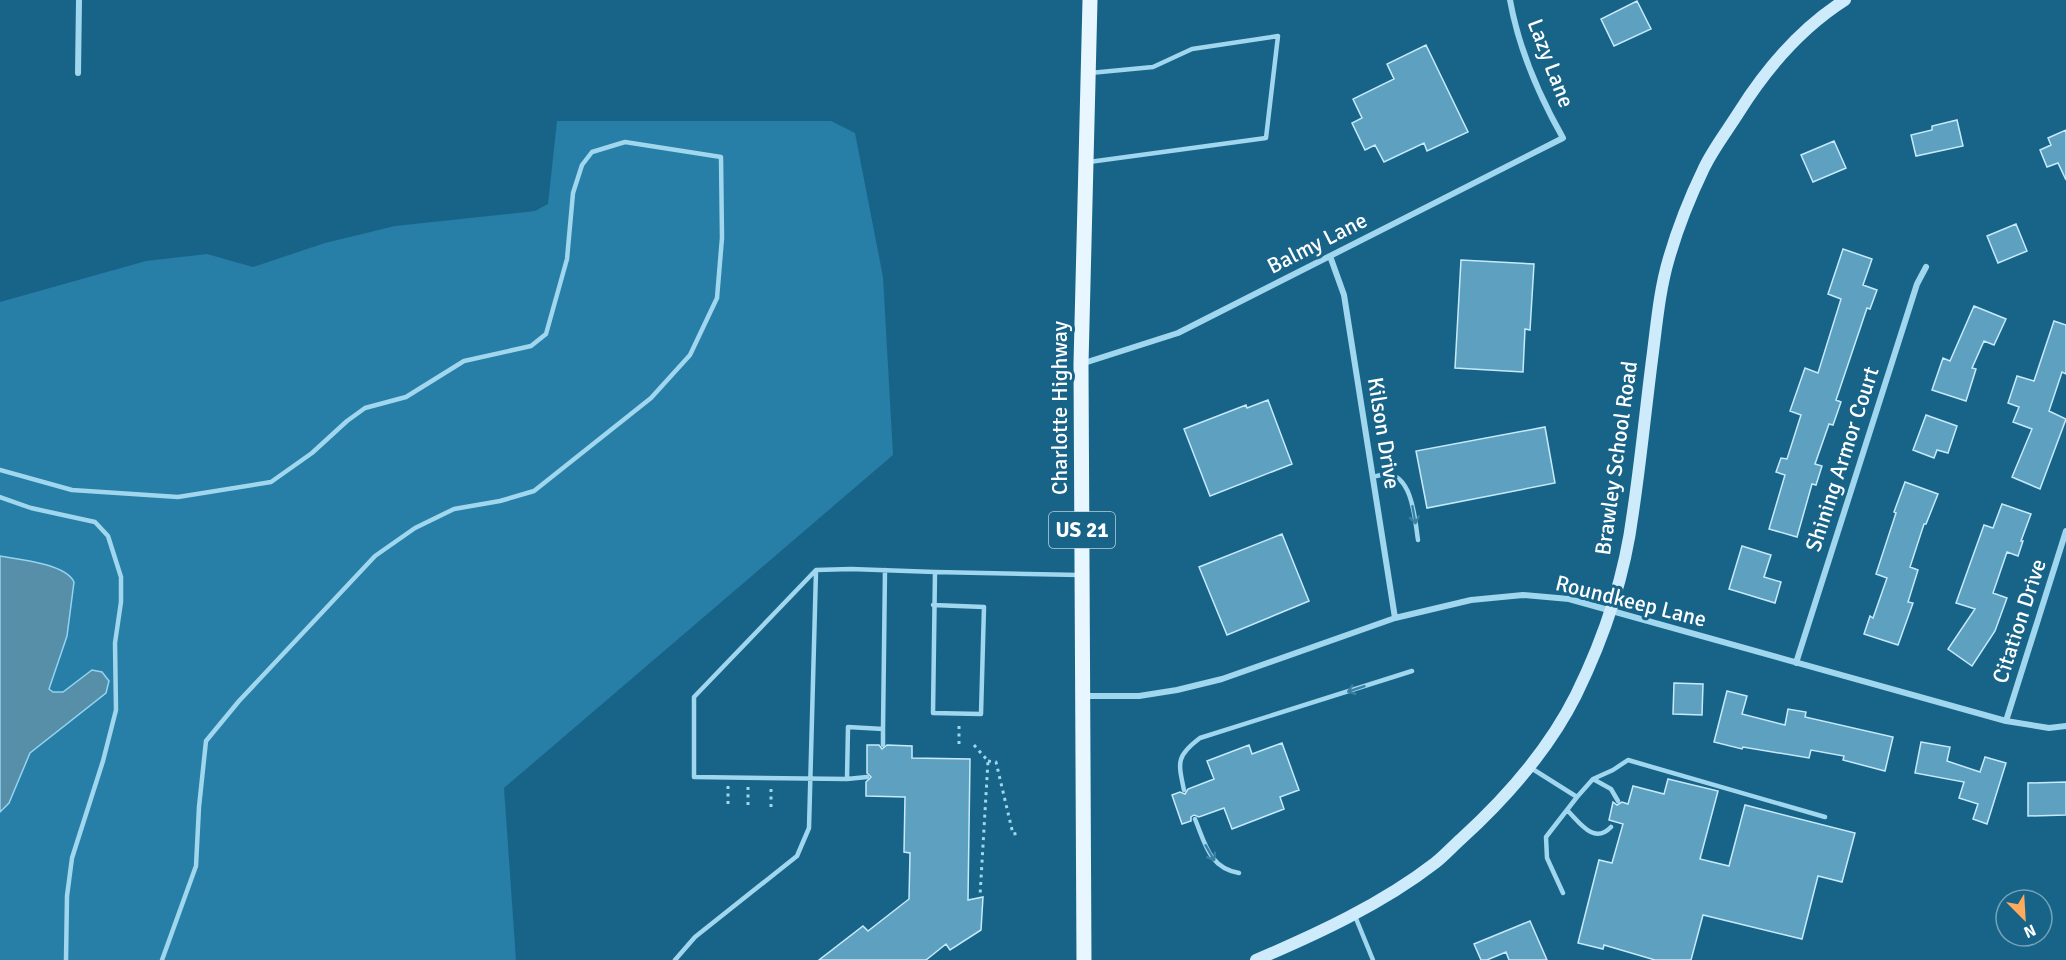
<svg xmlns="http://www.w3.org/2000/svg" width="2066" height="960" font-family="Signika,sans-serif">
<rect width="100%" height="100%" fill="#186489"/>
<path fill="#277ea6" d="M557 121H831L855 133 883 277 893 455 504 788 516 960H0V302L146 261 207 254 253 267 325 243 395 226 535 211 548 204Z"/>
<path fill="#578ea8" stroke="#93d4f0" stroke-width="1.5" d="M0 556C18 559 66 564 74 582L67 636 49 689 53 692H63L92 670 102 672 109 681 106 693 30 753 9 803 0 812Z"/>
<path fill="#5ea0bf" stroke="#c6eafa" stroke-width="1.5" d="M1637 1 1651 29 1614 46 1601 19Z
M1426 45 1468 132 1427 151 1424 143 1384 162 1375 145 1365 150 1352 123 1362 118 1353 99 1394 79 1387 64Z
M1957 120 1963 146 1916 156 1911 135 1932 130V126Z
M2066 130V180L2058 163 2047 167 2040 150 2051 145 2048 138Z
M1834 141 1846 168 1813 182 1801 155Z
M2016 224 2027 251 1998 263 1987 236Z
M1843 249 1872 259 1863 285 1877 290 1870 309 1867 308 1836 400 1841 402 1833 425 1829 424 1815 464 1822 466 1816 485 1812 484 1797 537 1769 529 1785 475 1776 472 1781 458 1787 459 1801 415 1790 411 1805 368 1818 373 1841 299 1828 294Z
M1461 260 1534 264 1530 330 1525 329 1523 372 1455 368Z
M1974 306 2006 319 1994 345 1984 341 1972 368 1976 369 1966 401 1932 390 1943 358 1950 361Z
M2054 321 2066 325V374L2062 372 2049 411 2066 419 2040 489 2012 477 2032 429 2013 422 2019 407 2008 403 2017 376 2034 381Z
M1268 400 1292 464 1210 496 1184 429 1246 405 1247 408Z
M1926 415 1957 426 1948 453 1937 450 1934 458 1913 450Z
M1545 427 1555 483 1427 508 1416 451Z
M1905 482 1938 494 1926 524H1924L1910 567 1918 570 1908 602 1913 603 1898 645 1864 634 1870 616 1873 618 1887 578 1876 574 1896 513 1894 512Z
M2002 504 2031 514 2021 541H2023L2018 556 2007 552 1993 593 2007 598 1995 631 1972 666 1948 649 1975 609 1956 603 1984 525 1993 528Z
M1282 534 1309 601 1227 635 1199 567Z
M1742 546 1771 555 1764 577 1781 582 1775 603 1729 589Z
M1674 683 1703 684 1702 715 1673 714Z
M1727 691 1747 696 1742 714 1785 725 1788 709 1806 712 1805 717 1893 737 1885 771 1843 760 1844 756 1811 750 1809 758 1743 747 1742 749 1714 742Z
M1921 742 1950 747 1947 761 1980 772 1985 757 2006 763 1987 824 1973 819 1978 804 1959 798 1964 782 1915 773Z
M1282 743 1299 790 1280 797 1284 809 1232 829 1224 808 1199 817 1194 815 1191 817V821L1182 824 1172 795 1180 792 1185 794 1188 789 1214 779 1207 761 1249 745 1252 754Z
M867 745H879L882 749 887 745 912 746V758L970 759 968 900 983 897 981 930 950 950 946 944 926 960H819L863 926 868 931 909 899 910 853 904 852 905 797 866 796V782L871 777 867 773Z
M1668 779 1718 791 1700 859 1729 866 1745 805 1855 833 1842 882 1818 876 1802 939 1703 915 1691 960H1655L1604 945 1603 949 1578 943 1599 860 1612 863 1623 824 1609 820 1613 802 1617 805 1622 802 1628 804 1633 786 1664 794Z
M2066 782V815L2028 816V783Z
M1530 921 1547 960H1509L1506 952 1487 960H1481L1474 944Z"/>
<g fill="none" stroke-linecap="round" stroke-linejoin="round">
<path stroke="#a0d6ee" stroke-width="3" stroke-dasharray="3 4.5" stroke-linecap="butt" d="M959 744V725
M974 745 988 761 980 896
M988 761 996 762 1013 834 1019 833
M728 786V806
M748 787V806
M771 807V787"/>
<path stroke="#a0d6ee" stroke-width="4.5" d="M1089 162 1266 138 1278 36 1192 49 1153 67 1090 73
M0 470 72 490 178 497 271 482 312 453 347 421 365 408 406 397 464 361 531 346 546 334 567 259 573 193 582 165 592 152 625 142 721 157 722 238 717 298 690 355 651 398 534 491 500 501 454 509 415 528 375 556 239 701 206 741 199 807 196 866 162 960
M1373 477C1377 476 1383 474 1387 474 1413 476 1415 521 1418 540
M0 497 31 508 95 522 108 536 121 577V602L115 643 116 710 103 761 72 858 67 896 66 960
M933 605 984 607 981 714 933 713 935 572
M883 729V745
M1531 768 1577 797 1546 837 1547 858 1563 893
M867 777 847 779 694 777V697L816 570 851 569 935 572 1079 575
M847 779 848 727 883 729 885 570
M1593 779 1611 789 1618 801
M1184 790C1178 762 1176 756 1200 738L1412 671
M1577 797 1593 779 1613 770 1628 760 1825 817
M1567 810C1580 823 1594 845 1611 827
M1195 819C1205 843 1209 868 1239 873
M1355 916 1373 960
M675 960 695 937 797 856 809 828 816 571"/>
<path stroke="#a0d6ee" stroke-width="6" d="M78 73 79 0
M1330 256 1344 295 1395 618
M1081 364 1178 333 1563 138C1538 94 1519 50 1510 0
M1796 663 1917 284 1926 267
M1083 696H1139L1177 690 1222 679 1395 618 1471 600 1523 595 1569 599 2006 721 2049 728 2066 726
M2006 721 2066 531"/>
<path stroke="#cdebfa" stroke-width="12" d="M1256 960C1317 934 1382 904 1435 863 1444 856 1452 847 1461 839 1506 798 1549 749 1576 695 1604 638 1625 575 1633 512 1641 459 1646 405 1653 352 1657 320 1660 288 1669 258 1678 227 1690 197 1704 168 1713 149 1727 131 1739 112 1766 69 1801 28 1845 0"/>
<path stroke="#e7f6ff" stroke-width="15" d="M1084 960 1081 364 1090 0"/>
</g>
<defs><path id="oneway-shaft" d="M-6 0H5M1.5-3L5.5 0L1.5 3" fill="none" stroke-width="1.6" stroke-linecap="round" stroke-linejoin="round" transform="scale(1.5)"/></defs>
<g stroke="#3a80a2">
<use href="#oneway-shaft" transform="translate(1414 515) rotate(80)"/>
<use href="#oneway-shaft" transform="translate(1356 689) rotate(162)"/>
<use href="#oneway-shaft" transform="translate(1210 853) rotate(60)"/>
</g>
<g text-anchor="middle" dominant-baseline="central" stroke-width="6" stroke-linejoin="round" paint-order="stroke">
<rect fill="#186489" stroke="#bad0dc" stroke-width="1.5" x="1049" y="512" width="66" height="36" rx="4.5"/>
<g font-size="21" font-weight="bold" fill="#fff">
<text x="1082" y="530">US 21</text>
</g>
<g font-size="22" fill="#fff" stroke="#186489">
<text transform="translate(1551 63) rotate(69)">Lazy Lane</text>
<text transform="translate(1317 243) rotate(-27)">Balmy Lane</text>
<text transform="translate(1059 408) rotate(-90)">Charlotte Highway</text>
<text transform="translate(1384 433) rotate(81)">Kilson Drive</text>
<text transform="translate(1616 458) rotate(-82)">Brawley School Road</text>
<text transform="translate(1842 459) rotate(-72)">Shining Armor Court</text>
<text transform="translate(1631 601) rotate(14)">Roundkeep Lane</text>
<text transform="translate(2019 621) rotate(-72)">Citation Drive</text>
</g>
</g>
<g transform="translate(2024 918) rotate(156)"><circle r="28" fill="#186489" stroke="#74a2b8" stroke-width="1.5"/>
<path d="M0-4.5L10 22L0 15L-10 22Z" fill="#ffaa5d"/>
<text y="-9" font-size="16" font-weight="bold" text-anchor="middle" fill="#ffffff">N</text>
</g>
</svg>
